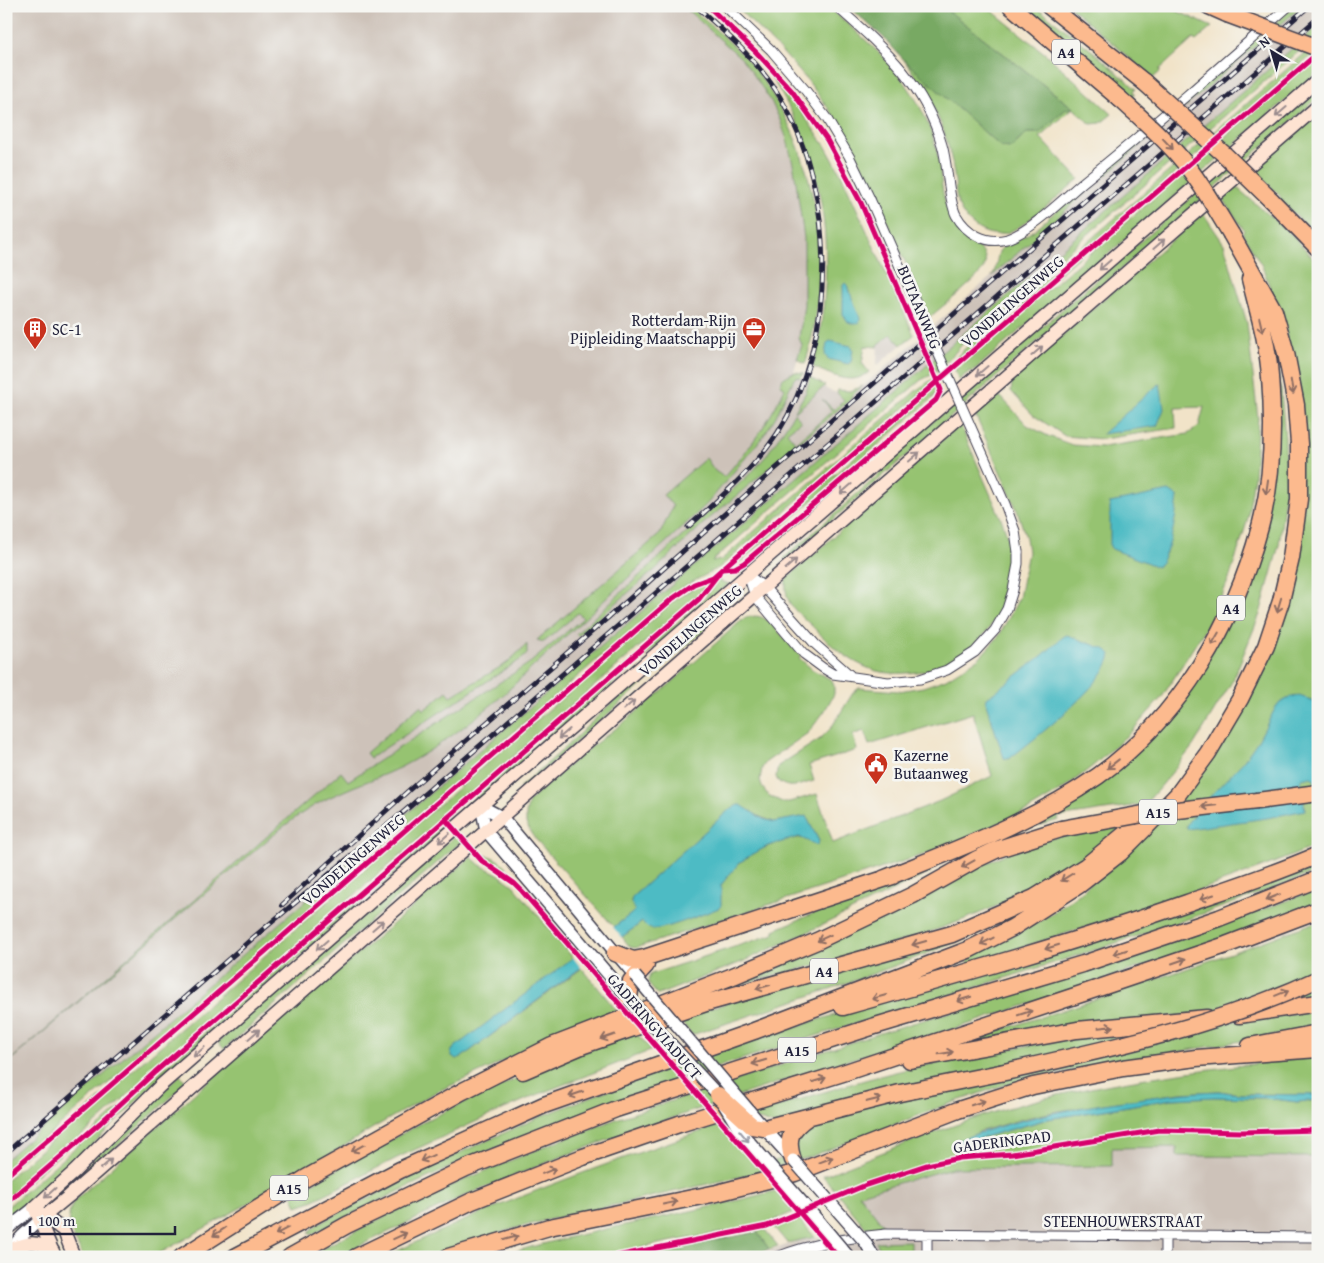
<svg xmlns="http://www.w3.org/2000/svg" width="1324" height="1263" font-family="'Gentium Book Plus',serif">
<rect width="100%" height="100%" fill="#f6f6f2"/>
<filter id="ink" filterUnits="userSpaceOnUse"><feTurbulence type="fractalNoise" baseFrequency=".02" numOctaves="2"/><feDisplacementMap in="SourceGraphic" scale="10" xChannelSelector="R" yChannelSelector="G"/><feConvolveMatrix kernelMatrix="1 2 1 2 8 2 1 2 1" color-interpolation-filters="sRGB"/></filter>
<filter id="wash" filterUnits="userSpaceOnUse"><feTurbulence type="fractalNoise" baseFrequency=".0096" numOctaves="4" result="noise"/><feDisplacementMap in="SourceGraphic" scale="20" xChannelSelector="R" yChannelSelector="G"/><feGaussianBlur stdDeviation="1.12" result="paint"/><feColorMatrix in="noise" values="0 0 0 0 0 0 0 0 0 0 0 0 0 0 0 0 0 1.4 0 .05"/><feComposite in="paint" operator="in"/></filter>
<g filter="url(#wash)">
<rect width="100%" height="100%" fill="#f1e3c8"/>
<path fill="#cdc2b9" d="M6 6H683L742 59 771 101 780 120 794 168 804 238V305L800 338 802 345 793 374 808 381 809 379 823 386 828 390 850 397 992 276 1001 263 1298 6H1318V30L6 1163Z
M891 334 901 345 878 365 877 363 878 345Z
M1177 1147 1178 1156 1318 1157V1257H750L802 1240 883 1225 858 1194 952 1168 1112 1166 1111 1148Z"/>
<path fill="#96c371" stroke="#5c7256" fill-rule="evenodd" d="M683 6H689C710 25 732 42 750 63 807 133 829 225 816 314 814 330 810 346 806 362L804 363 797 359 802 345 799 338 804 305V238L794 168 787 140 780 120 771 101 751 71 742 59Z
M735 6H827C876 49 918 81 936 148 942 170 940 197 951 218 954 224 959 231 965 236 973 245 988 250 985 265 982 277 941 307 930 317L857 155 833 115 808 81 784 54Z
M942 6H986L1048 56 1112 114 1101 123 1091 124 1073 108 1040 137 1079 179C1063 192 1024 228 1006 233 985 239 965 223 958 204 955 194 956 184 954 174 952 159 948 144 943 129 933 104 920 82 904 60L1001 147 1011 148 1027 133H1039L1066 109 1072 107Z
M1024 6H1035L1095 53 1136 89 1133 92 1135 94 1130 98Z
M1069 6H1166L1212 27 1196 41 1193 39 1159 70 1161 71 1153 78 1150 77 1115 45Z
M1295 6H1302L1084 194 992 276C997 268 996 261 999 252 1001 245 1026 236 1033 231Z
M1318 26V35L967 339 952 356 931 375 921 380 712 561 721 560 918 389 933 379 971 343 1318 42V50L720 567 685 586 606 652 6 1172V1159L1069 243Z
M756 56 795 103 826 147 841 174 914 335 901 345 891 334 878 345V347L865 346 862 363 869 372C852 387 830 374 813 367 839 254 828 150 756 56Z
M1318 56V72L972 372 970 371 959 380 955 370Z
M1318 87V98L786 560 784 558 882 472 898 452Z
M1318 113V237L1279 199 1281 197 1253 169Z
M1235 186 1292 235 1318 263V845C1204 893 1085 927 968 964L967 959 1021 931 1051 914 1082 892 1222 745 1247 703 1261 673 1298 555 1286 330 1262 266 1242 232 1244 230 1222 197Z
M1203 213 1224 244 1247 323 1258 418 1254 477 1247 522 1230 576 1214 615 1162 697 1132 731 1094 765 1062 790 1025 812 932 852 635 948 630 947 622 937 642 922 721 906C720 900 720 892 721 886 728 862 774 840 797 838 805 837 809 842 819 841L806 817 774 822 734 807 632 897 631 902 635 910 634 912 614 927 532 835 526 823V813L529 801 579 756 623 723 670 684 743 619C763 611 768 621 781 634 787 641 794 648 801 655L799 658 813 670 832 680 834 685V694L824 712 808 733 766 762 762 768 760 780 762 787 768 795 782 802H789L817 794 833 843 940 801 992 776 973 713 869 745 864 731 853 735 857 750 809 765 814 781C802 784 789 791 778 781L776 777 778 766 820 739 831 728 853 693 859 688 899 691 923 687 946 679 979 658 999 636 1019 598 1028 552 1026 538 1017 510 974 412 992 396 1001 397 1027 425 1048 436 1072 445 1103 447 1188 434 1199 426 1204 407 1175 408 1176 428 1103 439 1065 436 1033 415 1011 391 1013 378Z
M1274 355 1281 390 1285 439 1286 486 1279 545 1260 614 1233 680 1193 746 1162 785 1145 804 1058 817 1059 820 1002 835 1040 817 1184 698 1259 548Z
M795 372 804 373 800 378 796 377 794 379 775 418 762 438 707 504 502 696C470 723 438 748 401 767 381 777 358 784 337 794 316 803 297 816 279 830L6 1064 341 772 348 781 531 662 583 618 578 613 544 642 537 640 660 534 673 506 663 495 706 458 715 471 724 477C750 448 769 422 785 388L780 384C783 376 787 375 795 372Z
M810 377 825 386 794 413 801 421 787 432 796 443 832 411 822 399 834 410 844 400 837 393 838 390 850 391 863 386 851 396 852 398 703 524 657 568 578 636 576 634 753 471 766 456 787 425 806 392Z
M936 386 937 391 933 398 743 560 731 565Z
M960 424C970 446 979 469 989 491 998 512 1009 532 1010 555 1013 617 969 670 907 673 896 674 883 673 873 670 848 661 830 645 812 626 795 610 784 605 786 579Z
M717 580 729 584 453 822 452 821 453 817 704 599Z
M704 582H707L708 585 699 595 188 1040 99 1121 6 1201V1180L673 602 697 585Z
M721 606 726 611 521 790 520 787 558 754 643 673Z
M527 644V654L523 658 370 758 366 753 420 706 424 710 447 691 451 696 507 663Z
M1127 823C1091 852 1053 881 1010 900 916 944 809 966 709 992L904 903 1028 843Z
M445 825 448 827 160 1078 82 1155 6 1225V1208L102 1124 157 1074 442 826Z
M456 835 461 842 224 1049 218 1042Z
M480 855C495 855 503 863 512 874L489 864Z
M471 857 480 865 498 874 514 886 573 958 452 1050 462 1057 582 968 617 1011 569 1029 535 1044 492 1067 434 1093 373 1128 281 1185 153 1257H83C74 1235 62 1224 74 1201L269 1027 303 1001Z
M1318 860V871C1101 957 873 1013 652 1089 535 1129 421 1177 311 1235L309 1232 319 1223 448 1158 542 1116 608 1090 773 1033 945 983Z
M930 870 931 872 812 930 742 962 658 995C652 988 644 983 651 974L774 934V930L855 896Z
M1318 889V903L1276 922 957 1028 834 1064 624 1134 558 1158 464 1196 336 1257H322L319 1250 387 1215 459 1182 553 1143 619 1118 883 1032 1000 997 1113 962 1215 927Z
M1014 915C911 966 800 998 692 1035L678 1018Z
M1318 921V998L952 1045C1075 1007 1197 967 1318 921Z
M1318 1010V1028L1089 1067 1001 1086 943 1106 812 1156 757 1173 543 1221 505 1231 426 1257H385C499 1201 619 1158 739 1119 808 1097 875 1074 946 1061 998 1050 1052 1041 1105 1035 1176 1027 1247 1021 1318 1010ZM759 1120 769 1123 798 1136 788 1156 762 1166 730 1129Z
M635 1032 652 1050 534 1096 486 1117 399 1157 312 1201 297 1206 292 1194 427 1120 476 1097 525 1075Z
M1318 1057V1095L1239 1094 1219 1091 1180 1093 1058 1111 1026 1118 981 1131 953 1146 1048 1119 1172 1099 1214 1097 1266 1098 1297 1102 1318 1100V1157L1177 1156V1147L1112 1148V1166L952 1168 859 1194 883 1225 866 1228 823 1176C884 1152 944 1127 1008 1108 1108 1079 1214 1068 1318 1057Z
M180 1075 187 1083 75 1184 72 1180Z
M775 1191 793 1212 768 1223 753 1227 663 1243 600 1257H496C587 1229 682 1216 775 1191Z
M797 1217 815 1237 787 1243 773 1226Z
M764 1230 766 1231 778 1246 769 1249 757 1232Z
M911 1241V1257H884L876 1242Z"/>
<path fill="#78a963" stroke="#4d664f" d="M848 6H942L1073 108 1066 109 1039 133H1027L1011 148 1001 147 904 60 883 37Z
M757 1232 769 1249 750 1257H626Z"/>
<path fill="#4dbbc4" stroke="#386e80" d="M845 283 847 285 860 318 859 323 855 324 848 322 843 314V285Z
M830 341 851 346 853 349 851 362 848 364 828 359 825 355 827 343Z
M1160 383 1164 409 1157 426 1102 434Z
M1169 491 1178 497C1175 521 1172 547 1158 567L1112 549 1110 547V503Z
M1067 635 1107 650 1111 654C1108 683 1033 740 1009 759L1004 758 986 703 987 698 1043 655 1063 637Z
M1299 696 1318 702V791L1314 779 1311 777 1302 779 1301 782 1305 810 1267 818 1188 829 1186 826 1189 821 1214 792 1243 762 1259 739 1277 705 1290 697Z
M738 805H741L763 819 774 822 806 816 819 841 818 844 816 845 799 837 768 846 751 855 739 863 721 885V906L719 908C706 913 663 931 651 929 647 928 645 925 642 922L462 1057 456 1059 452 1056 451 1052 455 1047 631 914 635 910 631 902 632 897 730 809Z
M1219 1091 1239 1094 1318 1095V1100L1297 1102 1266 1098 1214 1097 1172 1099 1048 1119 952 1146 951 1143C1005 1122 1060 1110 1117 1102 1151 1097 1184 1092 1219 1091Z"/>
<path fill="#f1e3c8" d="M612 926 623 939 583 970 572 956Z"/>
</g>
<g filter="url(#ink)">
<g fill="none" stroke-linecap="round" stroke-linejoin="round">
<g stroke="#413f50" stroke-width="11">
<path id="minor" d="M725 6 771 50 806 91 827 119 849 156 870 199
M836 6C884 49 923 81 942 145 948 164 948 199 956 215 966 233 986 245 1007 239 1031 231 1062 200 1082 183 1153 126 1221 66 1289 6
M748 575 755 596 804 654 823 668 833 674 888 682 920 679 947 670 975 652 995 630 1007 609 1013 590 1018 564V552
M748 575 764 587 815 644 850 675
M777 1257C812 1243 848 1238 886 1234L1318 1237
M927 1257V1235
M1165 1257V1236"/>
</g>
<g stroke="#413f50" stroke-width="14">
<path id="tertiary" d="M481 806 486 831 629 999
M481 806 502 817 635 976
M764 1128 792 1159
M6 1230 34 1208
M6 1253 23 1235 40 1220"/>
</g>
<g stroke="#413f50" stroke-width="15">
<path id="secondary" d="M34 1208 75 1171 160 1086 454 829 1318 80
M38 1211 64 1231 74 1257
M36 1212 55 1257
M40 1220 69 1196 747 602 1318 106
M11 1249C30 1242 35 1240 53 1251"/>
</g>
<g stroke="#413f50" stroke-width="19">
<path id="motorway" d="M1011 6 1120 99
M1049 6 1144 82
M1209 6 1227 14
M1271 200 1318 248
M1257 801 1318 793
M883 879C957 849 1032 822 1098 776 1180 717 1234 624 1260 527 1273 479 1274 427 1270 377 1268 344 1258 311 1250 279
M615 953 633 960 644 958 893 876
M629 999 631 981 646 965
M843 1007C958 975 1073 943 1187 903 1231 888 1275 874 1318 855
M1239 1015 1318 1003
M1250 1046 1318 1033
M910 1060 1077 1030 1207 1018
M523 1071 584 1045 706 1003 952 934 1034 898 1086 866 1130 830
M764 1128 900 1093 1000 1073
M793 1160C786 1139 790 1129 808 1117
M182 1257 306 1178 463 1091 552 1046 733 976 817 941 913 895 977 859 998 849 1061 829
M235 1257 400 1170 544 1105 754 1031 968 950 1012 928 1079 885 1120 853 1143 830 1178 794 1208 753 1240 699 1266 646 1281 601 1291 558 1299 499V444L1296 405 1286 353 1274 311 1231 234
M290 1257 347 1225 466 1168 616 1109 875 1026 1083 964 1219 918 1318 879
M356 1257 472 1201 583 1157 679 1124 846 1072 1084 993 1226 945 1318 910
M448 1257 549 1227 717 1193 795 1173 958 1110 1033 1086 1123 1068 1196 1058 1318 1049"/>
</g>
<use href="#minor" stroke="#fff" stroke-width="9"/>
<use href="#tertiary" stroke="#fff" stroke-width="11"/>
<use href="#secondary" stroke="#fee3d2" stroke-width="12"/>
<use href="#motorway" stroke="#fcba8e" stroke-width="16"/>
<g stroke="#22223b" stroke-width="5">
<path id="rail" d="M688 527C720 498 753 470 777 434 838 340 837 193 780 97 758 61 727 34 696 6
M282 905 408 791 626 602 766 477 1309 6
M6 1153 254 937 399 816 1318 18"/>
</g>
<use href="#rail" stroke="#f6f6f2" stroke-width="3" stroke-dasharray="9" stroke-linecap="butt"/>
<g stroke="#413f50" stroke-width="11" stroke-linecap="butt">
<path id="minor-bridge" d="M870 199 1005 504 1015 531 1018 552"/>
</g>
<g stroke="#413f50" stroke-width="14" stroke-linecap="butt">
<path id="tertiary-bridge" d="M635 976 764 1128
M629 999 718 1095 740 1131 817 1219 849 1257
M793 1160 865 1242 874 1257"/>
</g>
<g stroke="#413f50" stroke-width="19" stroke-linecap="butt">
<path id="motorway-bridge" d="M1227 14 1318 48
M1144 82 1226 156 1271 200
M1120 99C1140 117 1160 134 1178 155 1199 179 1215 208 1231 234
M1061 829 1143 814 1257 801
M1000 1073C1109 1049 1217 1026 1318 979
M718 1095 752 1126 764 1128"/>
</g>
<use href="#minor-bridge" stroke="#fff" stroke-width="9"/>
<use href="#tertiary-bridge" stroke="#fff" stroke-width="11"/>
<use href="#motorway-bridge" stroke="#fcba8e" stroke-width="16"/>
<g stroke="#f6f6f2" stroke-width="8">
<path id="cycleway" d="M708 6 756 52 792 91 827 140 861 203 941 390 936 400 744 563 735 568 722 569
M446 820 482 861 514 883 522 891 838 1257
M6 1176 672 599 694 584 713 577 722 569 925 392 1318 53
M6 1204 100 1123 155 1072 699 599 719 573
M612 1257 767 1226 866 1185 927 1165 960 1158 1012 1154 1159 1130 1242 1132 1318 1130"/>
</g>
<use href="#cycleway" stroke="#d6006c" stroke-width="5"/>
</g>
<defs><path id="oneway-shaft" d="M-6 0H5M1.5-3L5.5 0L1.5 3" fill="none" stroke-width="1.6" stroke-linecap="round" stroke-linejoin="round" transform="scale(1.25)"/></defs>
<g stroke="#9b8c8e">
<use href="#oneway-shaft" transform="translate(1281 112) rotate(139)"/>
<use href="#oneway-shaft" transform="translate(1159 244) rotate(-41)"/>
<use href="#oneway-shaft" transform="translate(1105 265) rotate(139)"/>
<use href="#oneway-shaft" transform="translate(1037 351) rotate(-41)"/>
<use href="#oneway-shaft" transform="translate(982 371) rotate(139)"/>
<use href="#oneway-shaft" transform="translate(914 457) rotate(-41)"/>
<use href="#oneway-shaft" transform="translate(846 489) rotate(139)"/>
<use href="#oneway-shaft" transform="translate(791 564) rotate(-41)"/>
<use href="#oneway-shaft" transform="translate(629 705) rotate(-41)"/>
<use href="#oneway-shaft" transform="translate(564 734) rotate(139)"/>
<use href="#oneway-shaft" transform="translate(444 838) rotate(139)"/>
<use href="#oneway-shaft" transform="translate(378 925) rotate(-41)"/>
<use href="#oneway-shaft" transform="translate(322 945) rotate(139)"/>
<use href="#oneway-shaft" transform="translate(254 1034) rotate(-41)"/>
<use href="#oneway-shaft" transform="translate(199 1052) rotate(139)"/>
<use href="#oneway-shaft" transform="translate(106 1164) rotate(-41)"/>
<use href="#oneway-shaft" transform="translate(50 1193) rotate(138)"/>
</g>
<g stroke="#8f6e64">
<use href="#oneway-shaft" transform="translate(1168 144) rotate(47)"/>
<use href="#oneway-shaft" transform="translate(1261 325) rotate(77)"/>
<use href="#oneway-shaft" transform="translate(1292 387) rotate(80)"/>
<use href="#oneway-shaft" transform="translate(1267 487) rotate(98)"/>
<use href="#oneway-shaft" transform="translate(1279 605) rotate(107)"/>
<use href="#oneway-shaft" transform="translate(1215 639) rotate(120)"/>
<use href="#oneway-shaft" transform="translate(1113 764) rotate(142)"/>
<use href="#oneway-shaft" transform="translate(1209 806) rotate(174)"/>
<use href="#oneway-shaft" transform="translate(968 864) rotate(151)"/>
<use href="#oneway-shaft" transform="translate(1067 877) rotate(148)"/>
<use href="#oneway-shaft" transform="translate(1207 897) rotate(161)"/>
<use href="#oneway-shaft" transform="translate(1273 897) rotate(158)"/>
<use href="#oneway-shaft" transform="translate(824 938) rotate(155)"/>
<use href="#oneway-shaft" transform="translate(987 941) rotate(153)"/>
<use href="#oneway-shaft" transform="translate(919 943) rotate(164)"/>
<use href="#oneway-shaft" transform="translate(1052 947) rotate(163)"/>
<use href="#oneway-shaft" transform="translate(1120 952) rotate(162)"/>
<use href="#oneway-shaft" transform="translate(1179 961) rotate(-19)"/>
<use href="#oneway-shaft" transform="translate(763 987) rotate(164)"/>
<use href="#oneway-shaft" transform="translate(1282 993) rotate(-22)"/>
<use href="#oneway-shaft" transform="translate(879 997) rotate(165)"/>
<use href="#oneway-shaft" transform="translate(964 999) rotate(163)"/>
<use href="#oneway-shaft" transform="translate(1025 1013) rotate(-18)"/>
<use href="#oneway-shaft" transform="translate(1106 1027) rotate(-6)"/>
<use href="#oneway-shaft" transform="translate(608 1037) rotate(161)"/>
<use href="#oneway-shaft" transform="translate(946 1053) rotate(-10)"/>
<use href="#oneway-shaft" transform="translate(759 1062) rotate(163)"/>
<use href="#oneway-shaft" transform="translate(819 1080) rotate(-17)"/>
<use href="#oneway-shaft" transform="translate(576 1094) rotate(161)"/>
<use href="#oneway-shaft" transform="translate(874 1100) rotate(-14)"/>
<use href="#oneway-shaft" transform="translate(978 1103) rotate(-18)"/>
<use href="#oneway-shaft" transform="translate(358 1148) rotate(151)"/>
<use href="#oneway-shaft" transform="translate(427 1158) rotate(156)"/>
<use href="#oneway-shaft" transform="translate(826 1160) rotate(-21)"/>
<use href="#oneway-shaft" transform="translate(549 1171) rotate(-22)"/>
<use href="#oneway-shaft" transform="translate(670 1203) rotate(-12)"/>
<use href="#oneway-shaft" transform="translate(282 1231) rotate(152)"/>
<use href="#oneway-shaft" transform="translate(219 1232) rotate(147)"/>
<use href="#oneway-shaft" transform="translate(400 1236) rotate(-25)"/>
<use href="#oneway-shaft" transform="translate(511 1238) rotate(-16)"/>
</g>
<use stroke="#9c9ca7" href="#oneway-shaft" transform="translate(744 1136) rotate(50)"/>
</g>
<defs>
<g id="building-pin" transform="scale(1.25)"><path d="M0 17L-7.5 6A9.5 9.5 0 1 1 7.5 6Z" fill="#c8321e" stroke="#f6f6f2"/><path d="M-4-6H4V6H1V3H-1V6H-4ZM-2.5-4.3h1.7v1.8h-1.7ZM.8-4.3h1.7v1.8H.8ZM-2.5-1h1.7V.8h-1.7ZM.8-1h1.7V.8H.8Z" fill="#fff"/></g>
<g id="office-pin" transform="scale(1.25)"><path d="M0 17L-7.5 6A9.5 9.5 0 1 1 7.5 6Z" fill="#c8321e" stroke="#f6f6f2"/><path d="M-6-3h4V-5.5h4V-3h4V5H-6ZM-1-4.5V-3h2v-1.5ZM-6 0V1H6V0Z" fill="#fff"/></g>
<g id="civic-pin" transform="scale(1.25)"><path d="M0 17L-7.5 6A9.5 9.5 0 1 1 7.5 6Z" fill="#c8321e" stroke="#f6f6f2"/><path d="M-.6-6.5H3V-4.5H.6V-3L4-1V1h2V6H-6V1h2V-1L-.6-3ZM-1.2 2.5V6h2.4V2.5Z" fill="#fff"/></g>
</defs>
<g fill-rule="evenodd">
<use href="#building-pin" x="35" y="329"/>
<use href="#office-pin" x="754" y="329"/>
<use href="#civic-pin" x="876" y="764"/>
</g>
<g text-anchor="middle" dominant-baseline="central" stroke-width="5" stroke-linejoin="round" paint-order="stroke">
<g fill="#f6f6f2" stroke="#626272" stroke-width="1">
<rect x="1052" y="39.5" width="28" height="25" rx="4"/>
<rect x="1217" y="595.5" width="28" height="25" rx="4"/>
<rect x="1139" y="799.5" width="38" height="25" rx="4"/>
<rect x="810" y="958.5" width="28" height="25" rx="4"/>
<rect x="778" y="1037.5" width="38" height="25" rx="4"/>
<rect x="270" y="1175.5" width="38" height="25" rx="4"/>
</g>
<g font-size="15" font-weight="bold" fill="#22223b">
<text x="1066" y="52">A4</text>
<text x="1231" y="608">A4</text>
<text x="1158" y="812">A15</text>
<text x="824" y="971">A4</text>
<text x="797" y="1050">A15</text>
<text x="289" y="1188">A15</text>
</g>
<g font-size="16" fill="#22223b" stroke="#f6f6f2">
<text transform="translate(1012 301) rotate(-41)">VONDELINGENWEG</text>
<text transform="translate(920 307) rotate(67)">BUTAANWEG</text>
<text transform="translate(690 630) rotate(-41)">VONDELINGENWEG</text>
<text transform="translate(353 859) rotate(-41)">VONDELINGENWEG</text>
<text transform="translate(655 1026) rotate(49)">GADERINGVIADUCT</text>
<text transform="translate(1002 1141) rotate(-7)">GADERINGPAD</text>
<text x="1123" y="1221">STEENHOUWERSTRAAT</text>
</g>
<g font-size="16" fill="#22223b" stroke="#f6f6f2" text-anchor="start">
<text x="736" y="320" text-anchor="end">Rotterdam-Rijn<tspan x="736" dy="18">Pijpleiding Maatschappij</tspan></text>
<text x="52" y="329">SC-1</text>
<text x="894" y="755">Kazerne<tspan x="894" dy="18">Butaanweg</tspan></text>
</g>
</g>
<rect width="1324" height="1263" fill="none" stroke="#f6f6f2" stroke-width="25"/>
<g transform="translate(1272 52) rotate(322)" stroke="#f6f6f2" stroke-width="4" paint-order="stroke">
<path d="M0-4L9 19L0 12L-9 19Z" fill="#22223b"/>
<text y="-8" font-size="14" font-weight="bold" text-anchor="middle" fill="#22223b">N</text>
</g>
<path d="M30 1226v8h145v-8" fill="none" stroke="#22223b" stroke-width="2.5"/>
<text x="38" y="1226" font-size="15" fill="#22223b" stroke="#f6f6f2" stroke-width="4" paint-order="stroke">100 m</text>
</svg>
